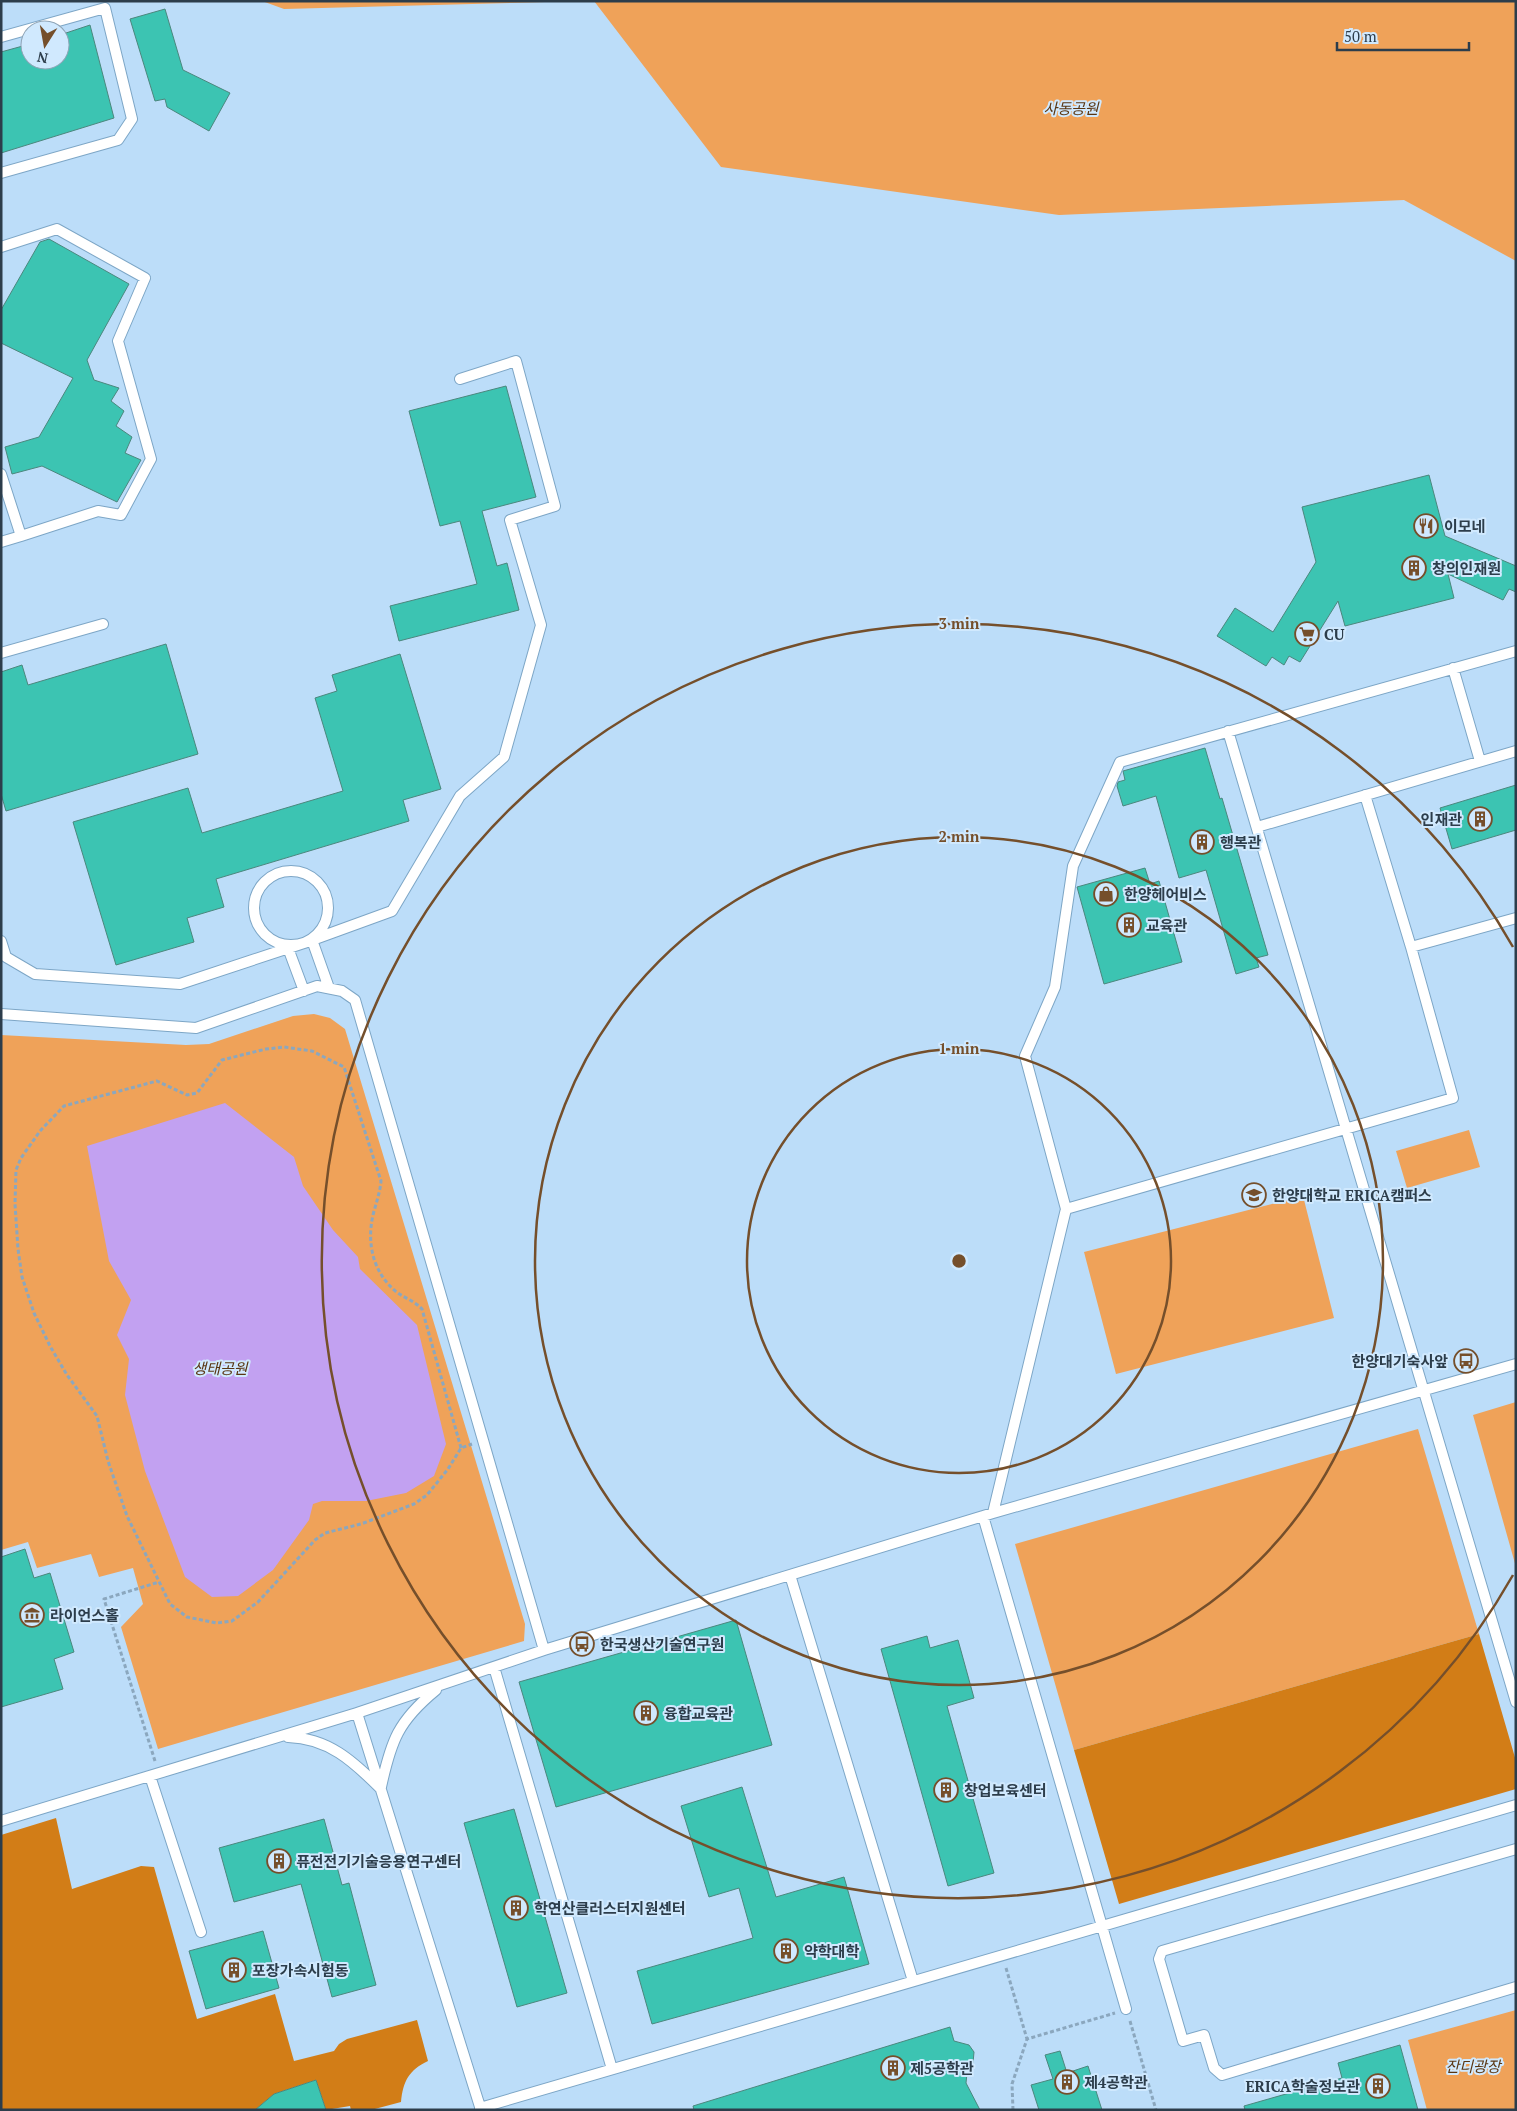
<svg xmlns="http://www.w3.org/2000/svg" width="1517" height="2111" font-family="'PT Serif','Noto Sans KR',serif">
<rect width="100%" height="100%" fill="#bcddf9"/>
<path fill="#efa259" d="M262 1H582L284 9Z
M594 1H1516V261L1404 200 1059 215 721 167Z
M314 1014 330 1018 345 1029 525 1624 524 1641 158 1749 121 1627 143 1604 133 1568 99 1577 91 1554 37 1568 28 1542 1 1550V1035L186 1045 209 1044 293 1016Z
M1469 1130 1480 1167 1407 1188 1396 1151Z
M1303 1196 1334 1318 1116 1374 1084 1252Z
M1516 1402V1567L1473 1415Z
M1418 1429 1479 1634 1074 1750 1015 1544Z
M1516 2010V2110H1427L1408 2040Z"/>
<path fill="#d27d17" d="M1479 1634 1516 1761V1789L1119 1904 1074 1750Z
M56 1818 72 1889 141 1866 154 1867 197 2019 275 1994 294 2061 334 2051 339 2044 347 2039 417 2020 428 2061C409 2070 403 2081 401 2102L371 2110H351L350 2106 326 2110 316 2080 274 2094 255 2110H1V1835Z"/>
<path fill="#c2a1f1" d="M225 1103 294 1157 303 1186 333 1230 358 1257 360 1269 417 1325 446 1444 434 1476 406 1493 366 1501H322L313 1504 309 1520 273 1570 238 1596 212 1597 185 1577 145 1471 125 1395 129 1359 117 1335 131 1300 109 1261 87 1146Z"/>
<path fill="#3cc4b2" stroke="#4b877d" d="M165 9 183 70 230 93 209 131 167 107 165 99 155 101 130 19Z
M90 25 114 118 1 153V52L30 44V60H60V35Z
M49 239 129 284 87 360 94 380 119 388 111 401 124 411 116 426 132 437 125 453 141 460 117 502 42 466 12 474 5 447 39 437 73 378 1 343V310L40 242Z
M506 386 536 497 482 511 497 566 507 563 519 610 399 641 390 606 477 584 460 521 440 526 409 411Z
M1429 475 1445 536 1516 566V592L1509 589 1503 600 1448 574 1454 598 1345 626 1338 601 1300 662 1289 656 1284 665 1272 657 1266 666 1217 636 1235 608 1273 632 1316 562 1302 507Z
M166 644 198 754 6 811 1 794V672L22 665 28 685Z
M400 654 441 789 403 800 409 821 216 879 224 907 187 918 194 942 116 965 73 822 188 788 202 833 343 791 315 698 337 691 332 675Z
M1205 748 1220 799 1222 798 1268 955 1256 958 1259 967 1236 974 1206 870 1179 878 1156 796 1123 806 1117 786 1118 782 1125 780 1123 771Z
M1516 785V830L1452 849 1440 808Z
M1145 868 1150 884 1159 881 1182 962 1104 984 1077 887Z
M25 1549 34 1578 50 1573 74 1652 54 1659 63 1689 1 1707V1557Z
M736 1620 772 1745 556 1807 519 1682Z
M927 1636 930 1648 958 1640 974 1698 947 1706 994 1873 948 1886 881 1649Z
M742 1787 776 1897 844 1877 869 1964 652 2024 637 1971 753 1938 739 1888 709 1897 681 1806Z
M514 1809 567 1993 517 2007 464 1823Z
M324 1819 342 1885 349 1883 376 1985 332 1997 301 1884 234 1902 219 1848Z
M263 1931 279 1988 206 2009 189 1951Z
M950 2027 954 2041 969 2045 974 2052 973 2063 967 2073 966 2083 980 2110H694L693 2106Z
M1400 2045 1418 2110H1245L1244 2106 1342 2078 1338 2063Z
M1060 2051 1067 2073 1088 2066 1102 2110H1039L1031 2085 1053 2079 1045 2055Z
M316 2080 326 2110H255L274 2094Z"/>
<g fill="none" stroke-linecap="round" stroke-linejoin="round">
<g stroke="#7da6c6" stroke-width="12">
<path id="service" d="M1 37 105 8 132 119 118 140 1 173
M1 247 57 229 145 278 118 341 151 459 121 515 98 511 21 536 1 474
M1 542 21 536
M1 653 103 624
M1453 668 1480 761
M1228 731 1516 1702
M1257 827 1516 751
M254 908a37 37 0 1 1 74 0a37 37 0 1 1-74 0Z
M312 940 329 988
M1 941 6 957 35 974 180 984 304 943 392 911 460 796 504 757 541 625 510 520 555 506 516 361 460 379
M1411 947 1516 918
M288 948 304 991
M1 1014 196 1028 317 986 342 991 355 1000 544 1650
M1066 1209 1453 1098 1411 947 1365 795
M993 1513 1066 1209 1025 1056 1055 987 1073 866 1120 762 1516 651
M983 1516 1126 2009
M790 1575 913 1981
M494 1667 612 2069
M288 1737C328 1738 353 1761 380 1788
M150 1776 201 1932
M381 1787C391 1741 398 1721 436 1690
M1 1821 357 1713
M1516 1849 1162 1951 1159 1959 1183 2041 1204 2035 1214 2068 1222 2075 1516 1987
M480 2108 1516 1805
M481 2110 357 1713 544 1650 993 1513 1516 1364"/>
</g>
<path stroke="#8ba7be" stroke-width="3" stroke-dasharray="4 2.5" stroke-linecap="butt" d="M461 1448 422 1309C414 1300 400 1297 391 1287 372 1268 367 1241 373 1215 376 1203 380 1193 381 1181L344 1067 312 1051 284 1047 266 1049 222 1060 197 1093 187 1095 157 1081 64 1106 40 1131 21 1158 16 1170 15 1204 18 1249 22 1277 34 1313 50 1346 67 1375 97 1416 108 1461 127 1516 170 1604 187 1617 217 1623 232 1621 258 1602 315 1540 325 1533 361 1524 414 1504 427 1495 448 1469 461 1448 472 1444
M155 1761 104 1599 159 1582
M1006 1968 1027 2039
M1130 2021 1156 2110
M1013 2110 1012 2084 1027 2039 1115 2013"/>
<use href="#service" stroke="#fff" stroke-width="10"/>
</g>
<g fill="none" stroke="#754f2b" stroke-width="2.5">
<circle cx="959" cy="1261" r="212"/>
<circle cx="959" cy="1261" r="424"/>
<path d="M1513 1575A637 637 0 1 1 1513 947"/>
</g>
<defs>
<g id="restaurant-ring" transform="scale(1.25)"><circle r="9.5" fill="#d0e9fe" stroke="#754f2b" stroke-width="1.5"/><path d="M-5-6h1v4h1v-4h1v4h1v-4h1v5L-1.5 .5V6h-2V.5L-5-1ZM5-6V6H3V1.5H1.5Q1.5-4 5-6Z" fill="#754f2b"/></g>
<g id="building-ring" transform="scale(1.25)"><circle r="9.5" fill="#d0e9fe" stroke="#754f2b" stroke-width="1.5"/><path d="M-4-6H4V6H1V3H-1V6H-4ZM-2.5-4.3h1.7v1.8h-1.7ZM.8-4.3h1.7v1.8H.8ZM-2.5-1h1.7V.8h-1.7ZM.8-1h1.7V.8H.8Z" fill="#754f2b"/></g>
<g id="supermarket-ring" transform="scale(1.25)"><circle r="9.5" fill="#d0e9fe" stroke="#754f2b" stroke-width="1.5"/><path d="M-6-5.5h2.5l.6 2H6L4.5 2H-2.5L-4.4-4H-6ZM-1.5 3.2a1.3 1.3 0 1 0 .1 0ZM3 3.2a1.3 1.3 0 1 0 .1 0Z" fill="#754f2b"/></g>
<g id="shop-ring" transform="scale(1.25)"><circle r="9.5" fill="#d0e9fe" stroke="#754f2b" stroke-width="1.5"/><path d="M-5-2.5h2.3a2.7 3.5 0 0 1 5.4 0H5L5.5 6h-11ZM-1.5-2.5h3a1.5 2.3 0 0 0-3 0Z" fill="#754f2b"/></g>
<g id="university-ring" transform="scale(1.25)"><circle r="9.5" fill="#d0e9fe" stroke="#754f2b" stroke-width="1.5"/><path d="M0-5L7-2L0 1L-7-2ZM-4 1L0 2.5L4 1V4Q0 6-4 4Z" fill="#754f2b"/></g>
<g id="bus-ring" transform="scale(1.25)"><circle r="9.5" fill="#d0e9fe" stroke="#754f2b" stroke-width="1.5"/><path d="M-5-6H5V4H4V6H2V4H-2V6H-4V4H-5ZM-3.5-4V0h7V-4ZM-3.5 1.2v1.5H-2V1.2ZM2 1.2v1.5H3.5V1.2Z" fill="#754f2b"/></g>
<g id="museum-ring" transform="scale(1.25)"><circle r="9.5" fill="#d0e9fe" stroke="#754f2b" stroke-width="1.5"/><path d="M0-6L6-3V-2H-6V-3ZM-5-1h2V3h-2ZM-1-1h2V3h-2ZM3-1h2V3H3ZM-6 4H6V6H-6Z" fill="#754f2b"/></g>
</defs>
<g fill-rule="evenodd">
<use href="#restaurant-ring" x="1426" y="526"/>
<use href="#building-ring" x="1414" y="568"/>
<use href="#supermarket-ring" x="1307" y="634"/>
<use href="#building-ring" x="1480" y="819"/>
<use href="#building-ring" x="1202" y="842"/>
<use href="#shop-ring" x="1106" y="894"/>
<use href="#building-ring" x="1129" y="925"/>
<use href="#university-ring" x="1254" y="1195"/>
<use href="#bus-ring" x="1466" y="1361"/>
<use href="#museum-ring" x="32" y="1615"/>
<use href="#bus-ring" x="582" y="1644"/>
<use href="#building-ring" x="646" y="1713"/>
<use href="#building-ring" x="946" y="1790"/>
<use href="#building-ring" x="279" y="1861"/>
<use href="#building-ring" x="516" y="1908"/>
<use href="#building-ring" x="786" y="1951"/>
<use href="#building-ring" x="234" y="1970"/>
<use href="#building-ring" x="893" y="2068"/>
<use href="#building-ring" x="1067" y="2082"/>
<use href="#building-ring" x="1378" y="2086"/>
</g>
<g text-anchor="middle" dominant-baseline="central" stroke-width="4" stroke-linejoin="round" paint-order="stroke">
<g font-size="15" font-style="italic" fill="#5a3612" stroke="#d0e9fe">
<text x="1071" y="108">사동공원</text>
<text x="220" y="1368">생태공원</text>
<text x="1473" y="2066">잔디광장</text>
</g>
<g font-size="15" font-weight="bold" fill="#2c3d4b" stroke="#d0e9fe" text-anchor="start">
<text x="1444" y="526">이모네</text>
<text x="1432" y="568">창의인재원</text>
<text x="1324" y="634">CU</text>
<text x="1462" y="819" text-anchor="end">인재관</text>
<text x="1220" y="842">행복관</text>
<text x="1124" y="894">한양헤어비스</text>
<text x="1146" y="925">교육관</text>
<text x="1272" y="1195">한양대학교 ERICA캠퍼스</text>
<text x="1448" y="1361" text-anchor="end">한양대기숙사앞</text>
<text x="50" y="1615">라이언스홀</text>
<text x="600" y="1644">한국생산기술연구원</text>
<text x="664" y="1713">융합교육관</text>
<text x="964" y="1790">창업보육센터</text>
<text x="296" y="1861">퓨전전기기술응용연구센터</text>
<text x="534" y="1908">학연산클러스터지원센터</text>
<text x="804" y="1951">약학대학</text>
<text x="252" y="1970">포장가속시험동</text>
<text x="910" y="2068">제5공학관</text>
<text x="1084" y="2082">제4공학관</text>
<text x="1360" y="2086" text-anchor="end">ERICA학술정보관</text>
</g>
</g>
<circle cx="959" cy="1261" r="8" fill="#754f2b" stroke="#d0e9fe" stroke-width="2.5"/>
<g font-size="15" text-anchor="middle" font-weight="bold" fill="#754f2b" stroke="#d0e9fe" stroke-width="4" stroke-linejoin="round" paint-order="stroke">
<text x="959" y="629">3 min</text>
<text x="959" y="842">2 min</text>
<text x="959" y="1054">1 min</text>
</g>
<rect width="1517" height="2111" fill="none" stroke="#2c3d4b" stroke-width="5"/>
<g transform="translate(45 45) rotate(191)"><circle r="24" fill="#d0e9fe" stroke="#8ea4b6"/>
<path d="M0-4L9 19L0 12L-9 19Z" fill="#754f2b"/>
<text y="-8" font-size="14" font-weight="bold" text-anchor="middle" fill="#2c3d4b">N</text>
</g>
<path d="M1337 42v8h132v-8" fill="none" stroke="#2c3d4b" stroke-width="2.5"/>
<text x="1344" y="42" font-size="15" fill="#2c3d4b" stroke="#d0e9fe" stroke-width="4" paint-order="stroke">50 m</text>
</svg>
